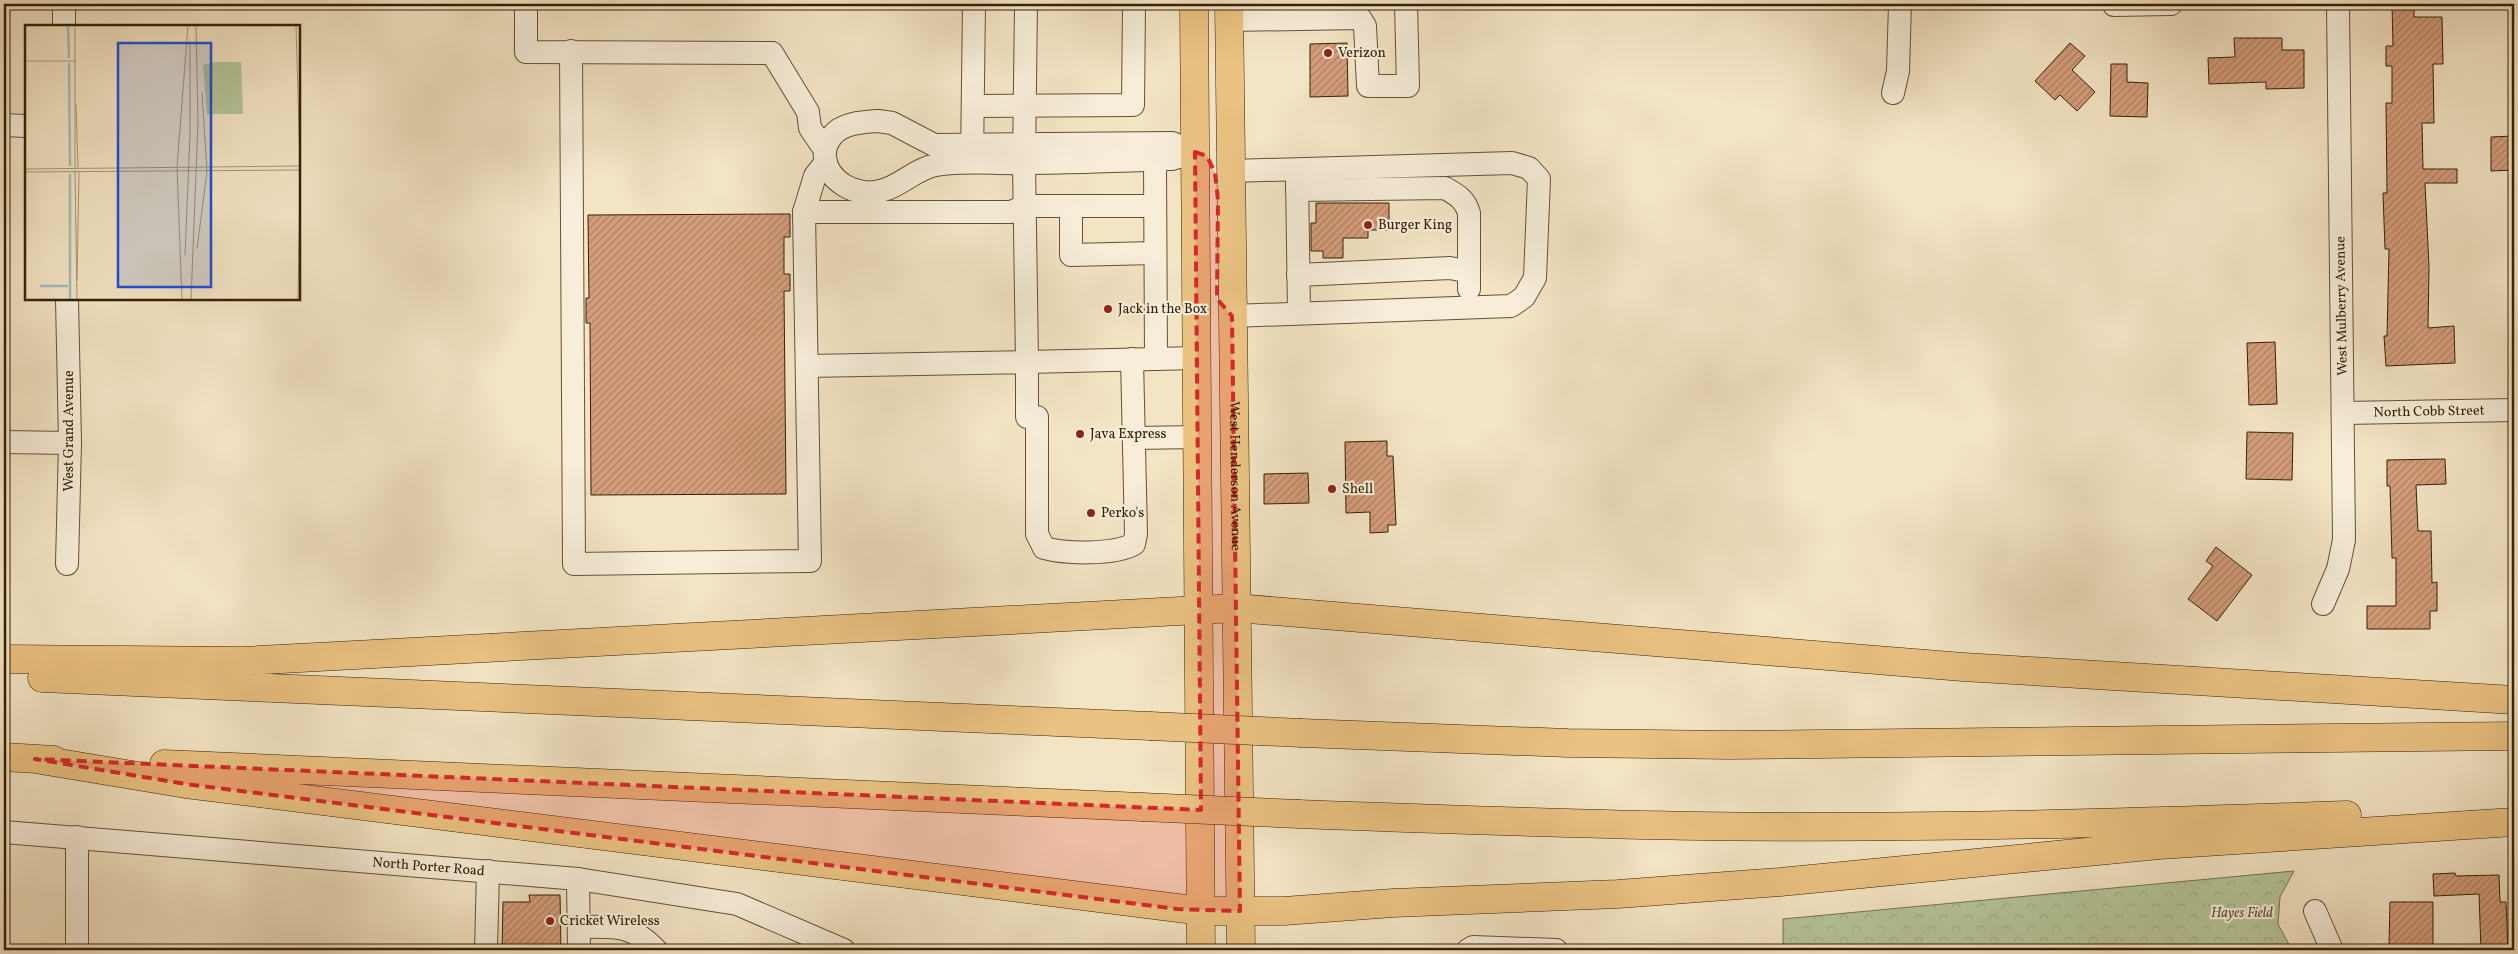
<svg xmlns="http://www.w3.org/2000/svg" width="2518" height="954" font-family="Vollkorn,serif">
<defs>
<pattern id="forest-crowns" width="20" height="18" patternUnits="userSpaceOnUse" patternTransform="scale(1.25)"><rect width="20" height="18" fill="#b5c599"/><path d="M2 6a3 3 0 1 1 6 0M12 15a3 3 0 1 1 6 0" fill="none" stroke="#9ca982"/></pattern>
<pattern id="building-hatch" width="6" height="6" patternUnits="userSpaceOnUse" patternTransform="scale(1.25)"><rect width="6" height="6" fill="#d59e7c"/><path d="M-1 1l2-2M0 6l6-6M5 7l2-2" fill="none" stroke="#ae8064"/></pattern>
</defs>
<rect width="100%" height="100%" fill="#f3e4c4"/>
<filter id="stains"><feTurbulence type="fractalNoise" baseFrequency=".004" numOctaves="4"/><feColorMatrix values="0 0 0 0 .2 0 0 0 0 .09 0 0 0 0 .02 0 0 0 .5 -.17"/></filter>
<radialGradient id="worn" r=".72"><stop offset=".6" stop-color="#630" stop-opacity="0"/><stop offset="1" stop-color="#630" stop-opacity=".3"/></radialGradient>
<path fill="url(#forest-crowns)" stroke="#757250" d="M2294 871 2280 897 2278 924 2292 950H1783V919Z"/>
<path fill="url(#building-hatch)" stroke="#352007" d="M2392 4H2414V17H2442L2443 64H2433L2434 123H2422L2423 169H2457V183H2425L2429 267 2428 328 2454 326 2455 363 2386 366 2384 336H2387L2389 249H2385L2383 193H2387L2386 103H2392V66H2386V46H2393Z
M2234 38H2282V50H2304V88L2266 89V82L2209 84 2208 58 2235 57Z
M1347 43 1348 96 1310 97V44Z
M2070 43 2085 56 2072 70 2095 92 2077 111 2060 95 2055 100 2035 81Z
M2111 64H2127V82L2148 83 2147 117 2110 116Z
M2514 136V170L2491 171V137Z
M1316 203H1389V230H1368V238H1343V258H1323V251H1311V223H1316Z
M790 214V237H784V274H790V291H784L786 494 591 495 590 323H586V298H589L588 215Z
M2275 342 2277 404 2249 405 2247 343Z
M2247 432 2293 433 2292 480 2246 479Z
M1387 441V456H1393L1396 525H1388V532L1370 533V512L1346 513 1345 442Z
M2445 459 2446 484 2416 485 2418 531H2431L2432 583 2437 582V611H2430V629H2367V606H2396V558H2392L2390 486H2387V460Z
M1308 473 1309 503 1264 504V474Z
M2216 547 2252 575 2217 621 2188 599 2213 566 2206 561Z
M2455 873 2456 876 2499 875 2500 902H2506L2508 950H2481L2479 894 2434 896 2433 874Z
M529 895H560L561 950H502L503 902H530Z
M2390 902H2433V947L2389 946Z"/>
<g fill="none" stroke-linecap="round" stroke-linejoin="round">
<g stroke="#645136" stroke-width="24">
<g id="minor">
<path d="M64 4V26"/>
<path d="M526 4V52L772 53 808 112 810 128 825 150"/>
<path d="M1026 4 1024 163 1027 362 1197 358"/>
<path d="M2114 5 2171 4"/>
<path d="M1229 20 1360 18 1365 26 1368 86H1408L1406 4"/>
<path d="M571 51 574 564 810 561 804 212 815 176 826 162"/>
<path d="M1893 93 1898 71 1900 4"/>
<path d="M973 106 1133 105 1134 4"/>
<path d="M878 121 892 123 934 145 1172 143 1195 152 1172 159C1122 161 1073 163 1024 163 995 164 964 160 936 165 910 170 893 196 863 192 837 189 812 161 832 136 842 123 863 122 878 121Z"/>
<path d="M4 125 26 126"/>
<path d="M972 160 974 4"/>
<path d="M1155 160 1156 359"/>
<path d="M1231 171 1512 163 1529 168 1539 179 1535 278 1524 297 1511 306 1232 316"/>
<path d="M1297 175 1299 313"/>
<path d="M1297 190 1445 188C1457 195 1465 199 1469 213V278"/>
<path d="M1071 206V255L1155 253"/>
<path d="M804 212H1011L1026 206H1154"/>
<path d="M1298 275 1450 268 1465 271 1469 278V289"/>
<path d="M807 366 1027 362V417H1037V534L1044 548C1066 554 1114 555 1134 544L1136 534 1132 359"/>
<path id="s1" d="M2344 413 2514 410"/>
<path d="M1134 438 1198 437"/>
<path d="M4 442 70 443"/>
<path d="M67 564 70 443 67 299"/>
<path d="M2323 604 2338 569 2344 540 2338 4"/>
<path id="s2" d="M4 832 578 879 737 904 844 950"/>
<path d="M77 837V950"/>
<path d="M578 879 579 950"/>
<path d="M2315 911 2332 950"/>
<path d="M579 927C613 927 631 923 656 950"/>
<path d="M486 950 488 871"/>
<path d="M1468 950 1473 947 1556 950"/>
</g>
</g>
<g stroke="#352007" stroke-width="29">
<g id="major">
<path d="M1194 4 1201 950"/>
<path id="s3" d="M1229 4 1241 950"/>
</g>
</g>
<g stroke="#352007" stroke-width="29">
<path id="highway" d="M4 659 242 661 1236 608 1963 667 2514 700
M42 678 1150 726
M1302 733 1568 743 1730 745 2514 736
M4 757 54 760
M35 759 186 784 1202 911H1284L1393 903 1618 894 1780 882 2159 845 2514 822
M164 764 1142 807
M1299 814C1432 819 1566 824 1699 826 1915 829 2131 823 2347 815"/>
</g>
<use href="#minor" stroke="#f7edd9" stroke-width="22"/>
<use href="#major" stroke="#eac282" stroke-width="28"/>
<use href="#highway" stroke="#eac282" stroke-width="28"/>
<g stroke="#352007" stroke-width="29" stroke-linecap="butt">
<path id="highway-bridge" d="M1150 726 1302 733
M1142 807 1299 814"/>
</g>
<use href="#highway-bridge" stroke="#eac282" stroke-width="28"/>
</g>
<path fill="#d62828" fill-opacity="0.2" stroke="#d62828" stroke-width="4" stroke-dasharray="10 6" stroke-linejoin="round" d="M1195 152 1207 156 1215 173 1218 200 1217 299 1232 316 1240 911 1177 909 186 784 35 759 1201 810Z"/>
<g fill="#8f2418" stroke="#f7edd9" stroke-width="2">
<circle cx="1328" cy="53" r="5"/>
<circle cx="1368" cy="225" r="5"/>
<circle cx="1108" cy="309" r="5"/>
<circle cx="1080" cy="434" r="5"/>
<circle cx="1332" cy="489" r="5"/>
<circle cx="1091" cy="513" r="5"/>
<circle cx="550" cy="921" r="5"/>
</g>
<g text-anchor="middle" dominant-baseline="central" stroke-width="4.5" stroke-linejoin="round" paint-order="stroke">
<g font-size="14" fill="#352007" stroke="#f7edd9" text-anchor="start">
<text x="1338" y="53">Verizon</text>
<text x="1378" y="225">Burger King</text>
<text x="1118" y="309">Jack in the Box</text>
<text x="1090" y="434">Java Express</text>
<text x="1342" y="489">Shell</text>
<text x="1101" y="513">Perko's</text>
<text x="560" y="921">Cricket Wireless</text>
</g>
<g font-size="14" fill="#352007" stroke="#f7edd9">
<text transform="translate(2342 306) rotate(-91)">West Mulberry Avenue</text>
<text stroke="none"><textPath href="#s1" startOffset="85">North Cobb Street</textPath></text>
<text transform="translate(69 431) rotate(-90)">West Grand Avenue</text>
<text stroke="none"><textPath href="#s3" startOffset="472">West Henderson Avenue</textPath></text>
<text stroke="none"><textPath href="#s2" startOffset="426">North Porter Road</textPath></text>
</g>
<g font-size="14" font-style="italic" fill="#5b5233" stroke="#f7edd9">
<text x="2242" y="913">Hayes Field</text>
</g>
</g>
<g transform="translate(25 25)">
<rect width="275" height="275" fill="#f3e4c4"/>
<path d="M191 37H216L218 89H182L178 40Z" fill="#b5c599"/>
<path fill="none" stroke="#a0bcbe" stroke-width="2.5" d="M43 0 44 33M44 38 45 141M45 149V275M15 261H43"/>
<path fill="none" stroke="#a79678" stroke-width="1" d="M271 0 275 138M0 36H50M51 79 53 143M50 143V0M0 144 275 141M50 145 52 275M0 147 275 145M172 224 182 146 177 67M160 230 165 110V17M52 256 54 146M157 275 152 142 163 0M166 275 173 97 171 0M273 275 275 155"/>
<path fill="#1d4ed8" fill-opacity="0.15" stroke="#1d4ed8" stroke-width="2.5" d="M93 18H186V262H93Z"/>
<rect width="275" height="275" fill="none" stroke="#352007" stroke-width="2.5"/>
</g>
<rect width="2518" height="954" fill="none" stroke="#f3e4c4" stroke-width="20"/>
<rect x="5" y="5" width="2508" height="944" fill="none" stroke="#352007" stroke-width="2.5"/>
<rect x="10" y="10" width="2498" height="934" fill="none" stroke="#352007"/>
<rect width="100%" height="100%" filter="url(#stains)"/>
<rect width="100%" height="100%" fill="url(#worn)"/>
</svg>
